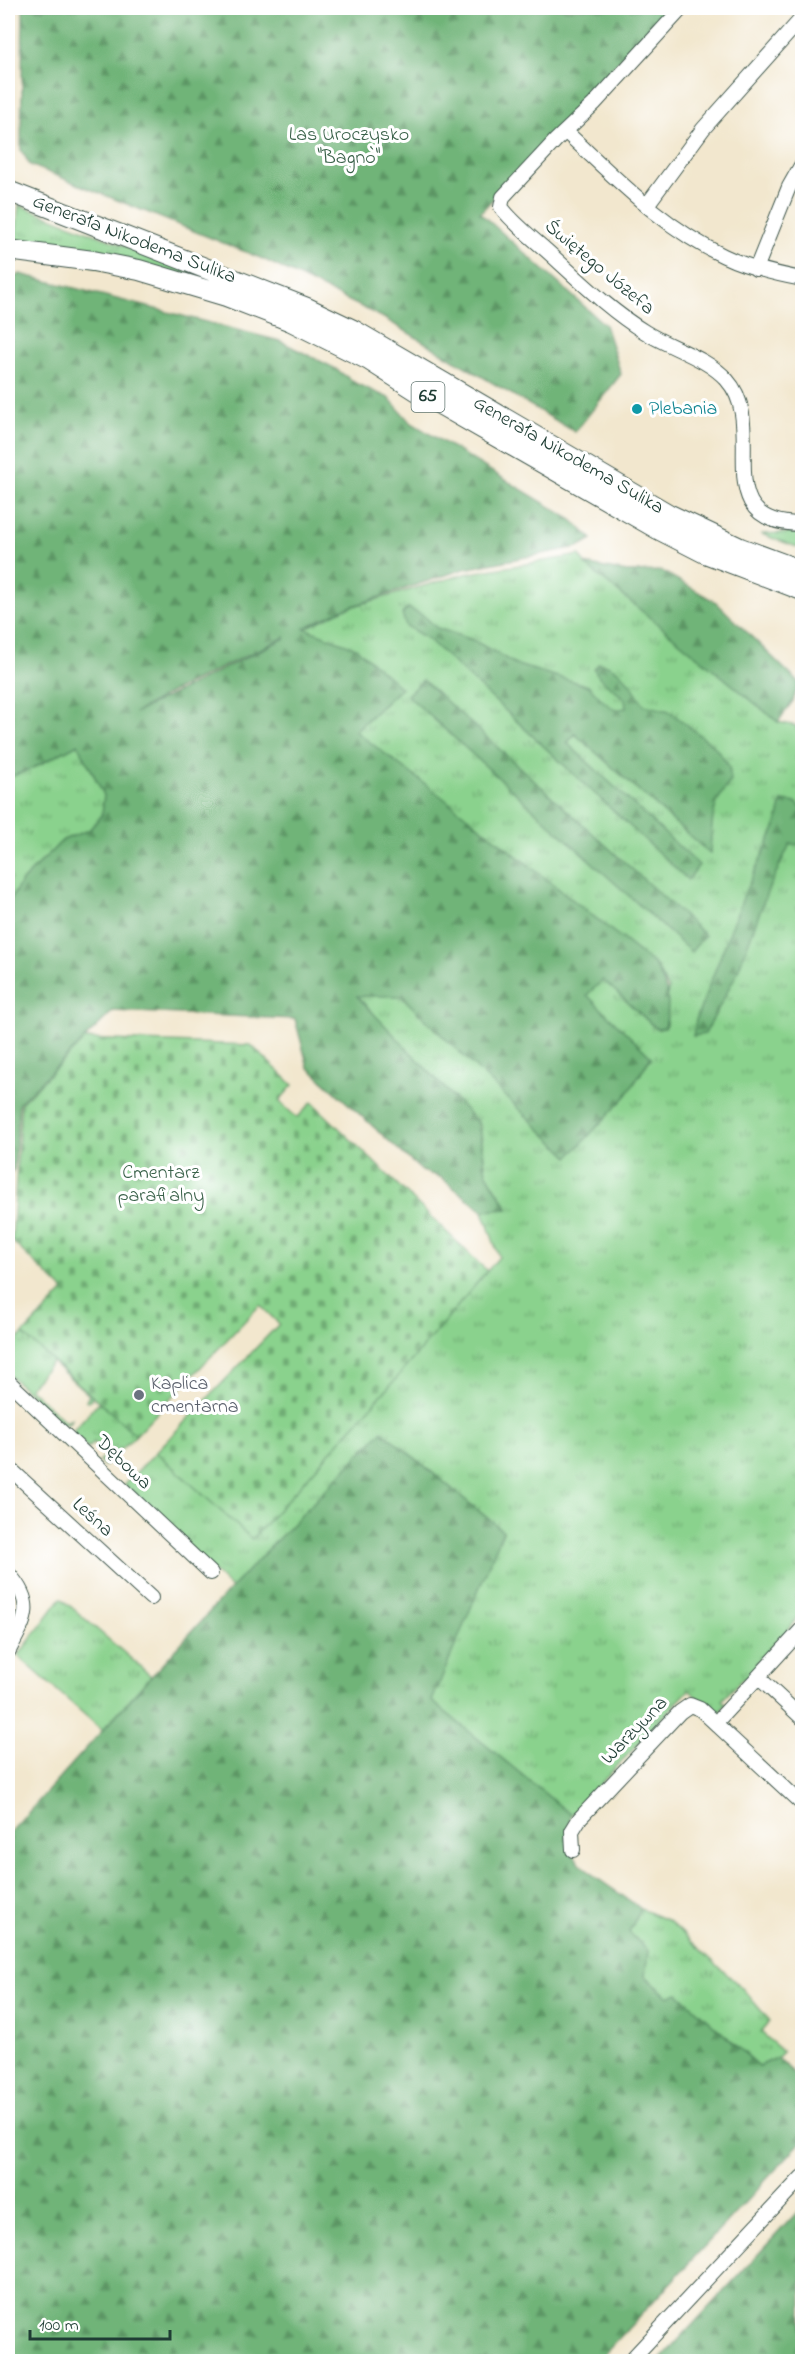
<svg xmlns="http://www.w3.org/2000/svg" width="810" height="2369" font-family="'Indie Flower',sans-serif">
<defs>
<pattern id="grass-tufts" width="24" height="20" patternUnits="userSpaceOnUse" patternTransform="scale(1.5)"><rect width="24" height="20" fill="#8ad28d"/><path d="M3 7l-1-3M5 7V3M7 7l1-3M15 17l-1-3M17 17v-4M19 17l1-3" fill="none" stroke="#70ac74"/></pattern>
<pattern id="forest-firs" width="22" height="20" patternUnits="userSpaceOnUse" patternTransform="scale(1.5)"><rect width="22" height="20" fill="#6fb478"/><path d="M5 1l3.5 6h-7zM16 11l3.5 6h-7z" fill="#5b9463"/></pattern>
<pattern id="cemetery-stones" width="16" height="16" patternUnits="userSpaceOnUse" patternTransform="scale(1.5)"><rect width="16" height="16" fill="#8ad28d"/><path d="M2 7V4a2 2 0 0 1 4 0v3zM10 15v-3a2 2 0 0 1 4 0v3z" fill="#70ac74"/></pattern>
</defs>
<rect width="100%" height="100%" fill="#fff"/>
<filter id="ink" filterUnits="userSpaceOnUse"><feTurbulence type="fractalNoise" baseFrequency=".0167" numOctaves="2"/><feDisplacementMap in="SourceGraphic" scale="12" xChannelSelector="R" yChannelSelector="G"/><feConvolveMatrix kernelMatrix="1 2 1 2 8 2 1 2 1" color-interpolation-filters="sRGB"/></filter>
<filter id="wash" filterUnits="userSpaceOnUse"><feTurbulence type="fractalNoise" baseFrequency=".008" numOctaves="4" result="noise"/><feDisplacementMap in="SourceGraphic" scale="24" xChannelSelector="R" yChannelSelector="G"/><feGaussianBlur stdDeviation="1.35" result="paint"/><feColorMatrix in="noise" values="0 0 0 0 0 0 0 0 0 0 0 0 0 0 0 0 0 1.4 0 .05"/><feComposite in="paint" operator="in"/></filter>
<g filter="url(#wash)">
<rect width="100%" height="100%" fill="#f2e7ce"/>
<path fill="url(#grass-tufts)" stroke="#548860" stroke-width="1.5" d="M19 205 325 323 695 539 321 328 15 244Z
M802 532V549L761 534Z
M580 555 585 564 778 722 802 727V1613L787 1630 791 1634 789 1636 784 1633 756 1663 760 1667 748 1682 743 1678 722 1700 726 1704 717 1716 689 1690 571 1815 431 1701 503 1531 383 1432 231 1588 124 1485 156 1452 252 1539 394 1381 499 1257 483 1211 508 1207 486 1173 480 1125 355 995H401L569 1157 596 1126 627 1095 651 1057 585 994 604 979 656 1029 666 1027 668 989 656 966 355 731 400 689 356 649 304 629 344 609 465 574Z
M78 744 104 795 102 815 89 830 63 840 23 880 8 903V778L37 766Z
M23 1334 92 1395V1399L87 1402 86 1400 89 1395 52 1362 29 1388 66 1422 72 1418 68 1424H62L8 1374V1350Z
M98 1403H101L136 1435 104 1466 99 1461 106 1454 94 1442 88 1448 74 1435V1429Z
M61 1598 151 1676 102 1730 18 1656Z
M641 1909 669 1921 742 1988 770 2021 761 2032 783 2052 777 2058 759 2066 678 1993 668 1997 645 1975 629 1932Z"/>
<path fill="url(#forest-firs)" stroke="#477856" stroke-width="1.5" fill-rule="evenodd" d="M23 8H667L480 213 605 325 621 374 575 432 382 317 263 259 30 165 21 150Z
M20 274 280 341 334 368 357 384 389 398 410 422 572 520 592 539 578 547 464 569 344 609 304 628 356 648 401 688 355 731 437 793 654 964C668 989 671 999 665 1028L657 1029 603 980 587 995 651 1057 625 1097 569 1157 401 996H357L478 1123 486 1172 508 1209 483 1211 440 1177 422 1171 308 1067 295 1019 113 1011 19 1103 14 1169 8 1176V903L23 880 63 840 89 830 102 815 104 795 78 744 37 766 8 778V286L12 278ZM285 637V638L135 713 171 692Z
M584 564 627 572 662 571 716 602 799 683 793 701 778 722Z
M408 608 424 616 437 628 473 640 517 665 589 686 602 700 615 710 626 708 625 699 600 678 594 669 599 663C621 666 634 688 644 705L669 711 715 747 729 766 731 781C710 804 712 825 710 854L575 734 567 743 699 865 688 880 428 639 406 626 402 614Z
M423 680 705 935 691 952 407 695Z
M782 801 797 803 802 809V845L790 844 768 890 737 973 705 1034 693 1036 696 1020 746 890 776 826Z
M382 1431 503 1531 432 1701 571 1815C570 1824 567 1835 569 1843 573 1869 621 1892 641 1909L629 1932 648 1951 645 1976 668 1997 678 1993 759 2066 777 2058 796 2075V2086L802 2105V2141L598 2361 8 2362V1835L231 1588Z
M802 2207V2361H659Z"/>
<path fill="url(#cemetery-stones)" stroke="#548860" stroke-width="1.5" d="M85 1039 251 1045 293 1085 279 1101 297 1118 312 1102 487 1271 394 1381 252 1539 156 1452 279 1324 260 1305 136 1435 23 1334 64 1291 12 1241 21 1103Z"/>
</g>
<g filter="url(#ink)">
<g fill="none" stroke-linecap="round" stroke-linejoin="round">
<g stroke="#3f564b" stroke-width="16">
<path id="minor" d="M682 8 594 104 556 140 503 197 501 207C513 223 531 237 547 251 578 279 609 310 645 332 670 348 708 358 727 380 770 427 704 524 802 524
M566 132C615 177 663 228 724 256 749 268 776 274 802 279
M647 205 703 129 802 18
M756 269 789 187 802 164
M8 1381 211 1573
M8 1467 151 1598
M8 1573C36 1604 26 1619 8 1652
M802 1629 758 1677 802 1718
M721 1717 758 1677
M573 1850 572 1831 580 1818 680 1712 690 1705 700 1709 802 1804
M629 2362 802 2177"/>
</g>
<g stroke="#3f564b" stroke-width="22">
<path id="highway" d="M8 191 307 308 353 330 668 514 740 548 802 571
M8 250 93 261 139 270 226 296 291 321 369 360 424 395 658 529 705 553 802 590"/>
</g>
<use href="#minor" stroke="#fff" stroke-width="14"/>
<use href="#highway" stroke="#fff" stroke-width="20"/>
</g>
</g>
<circle fill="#0f9aa8" stroke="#fff" stroke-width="2" cx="637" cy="409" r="6"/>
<circle fill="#6b7280" stroke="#fff" stroke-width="2" cx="139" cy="1395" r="6"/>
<g text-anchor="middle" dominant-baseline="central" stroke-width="6" stroke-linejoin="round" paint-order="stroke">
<rect fill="#fff" stroke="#627771" stroke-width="1.5" x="411.5" y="382" width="33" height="30" rx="4.5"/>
<g font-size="18" font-weight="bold" fill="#1f3d34">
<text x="428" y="397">65</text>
</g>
<g font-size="20" fill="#3a624a" stroke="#fff">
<text x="349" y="135">Las Uroczysko<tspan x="349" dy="23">"Bagno"</tspan></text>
<text x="161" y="1173">Cmentarz<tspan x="161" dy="23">parafialny</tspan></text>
</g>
<g font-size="20" fill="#1f3d34" stroke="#fff">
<text transform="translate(134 240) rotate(21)">Generała Nikodema Sulika</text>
<text transform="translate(599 268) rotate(40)">Świętego Józefa</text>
<text transform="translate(568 456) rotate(30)">Generała Nikodema Sulika</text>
<text transform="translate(123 1463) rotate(44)">Dębowa</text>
<text transform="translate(92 1518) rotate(42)">Leśna</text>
<text transform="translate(635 1731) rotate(-46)">Warzywna</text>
</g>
<g font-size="20" fill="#0d838f" stroke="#fff" text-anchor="start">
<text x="649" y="409">Plebania</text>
</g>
<g font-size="20" fill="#5b616d" stroke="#fff" text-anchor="start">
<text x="151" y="1384">Kaplica<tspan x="151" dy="23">cmentarna</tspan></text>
</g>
</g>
<rect width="810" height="2369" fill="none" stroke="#fff" stroke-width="30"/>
<path d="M30 2330v9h140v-9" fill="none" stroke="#1f3d34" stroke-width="3"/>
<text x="39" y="2330" font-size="18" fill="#1f3d34" stroke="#ffffff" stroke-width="4.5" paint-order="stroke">100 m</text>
</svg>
